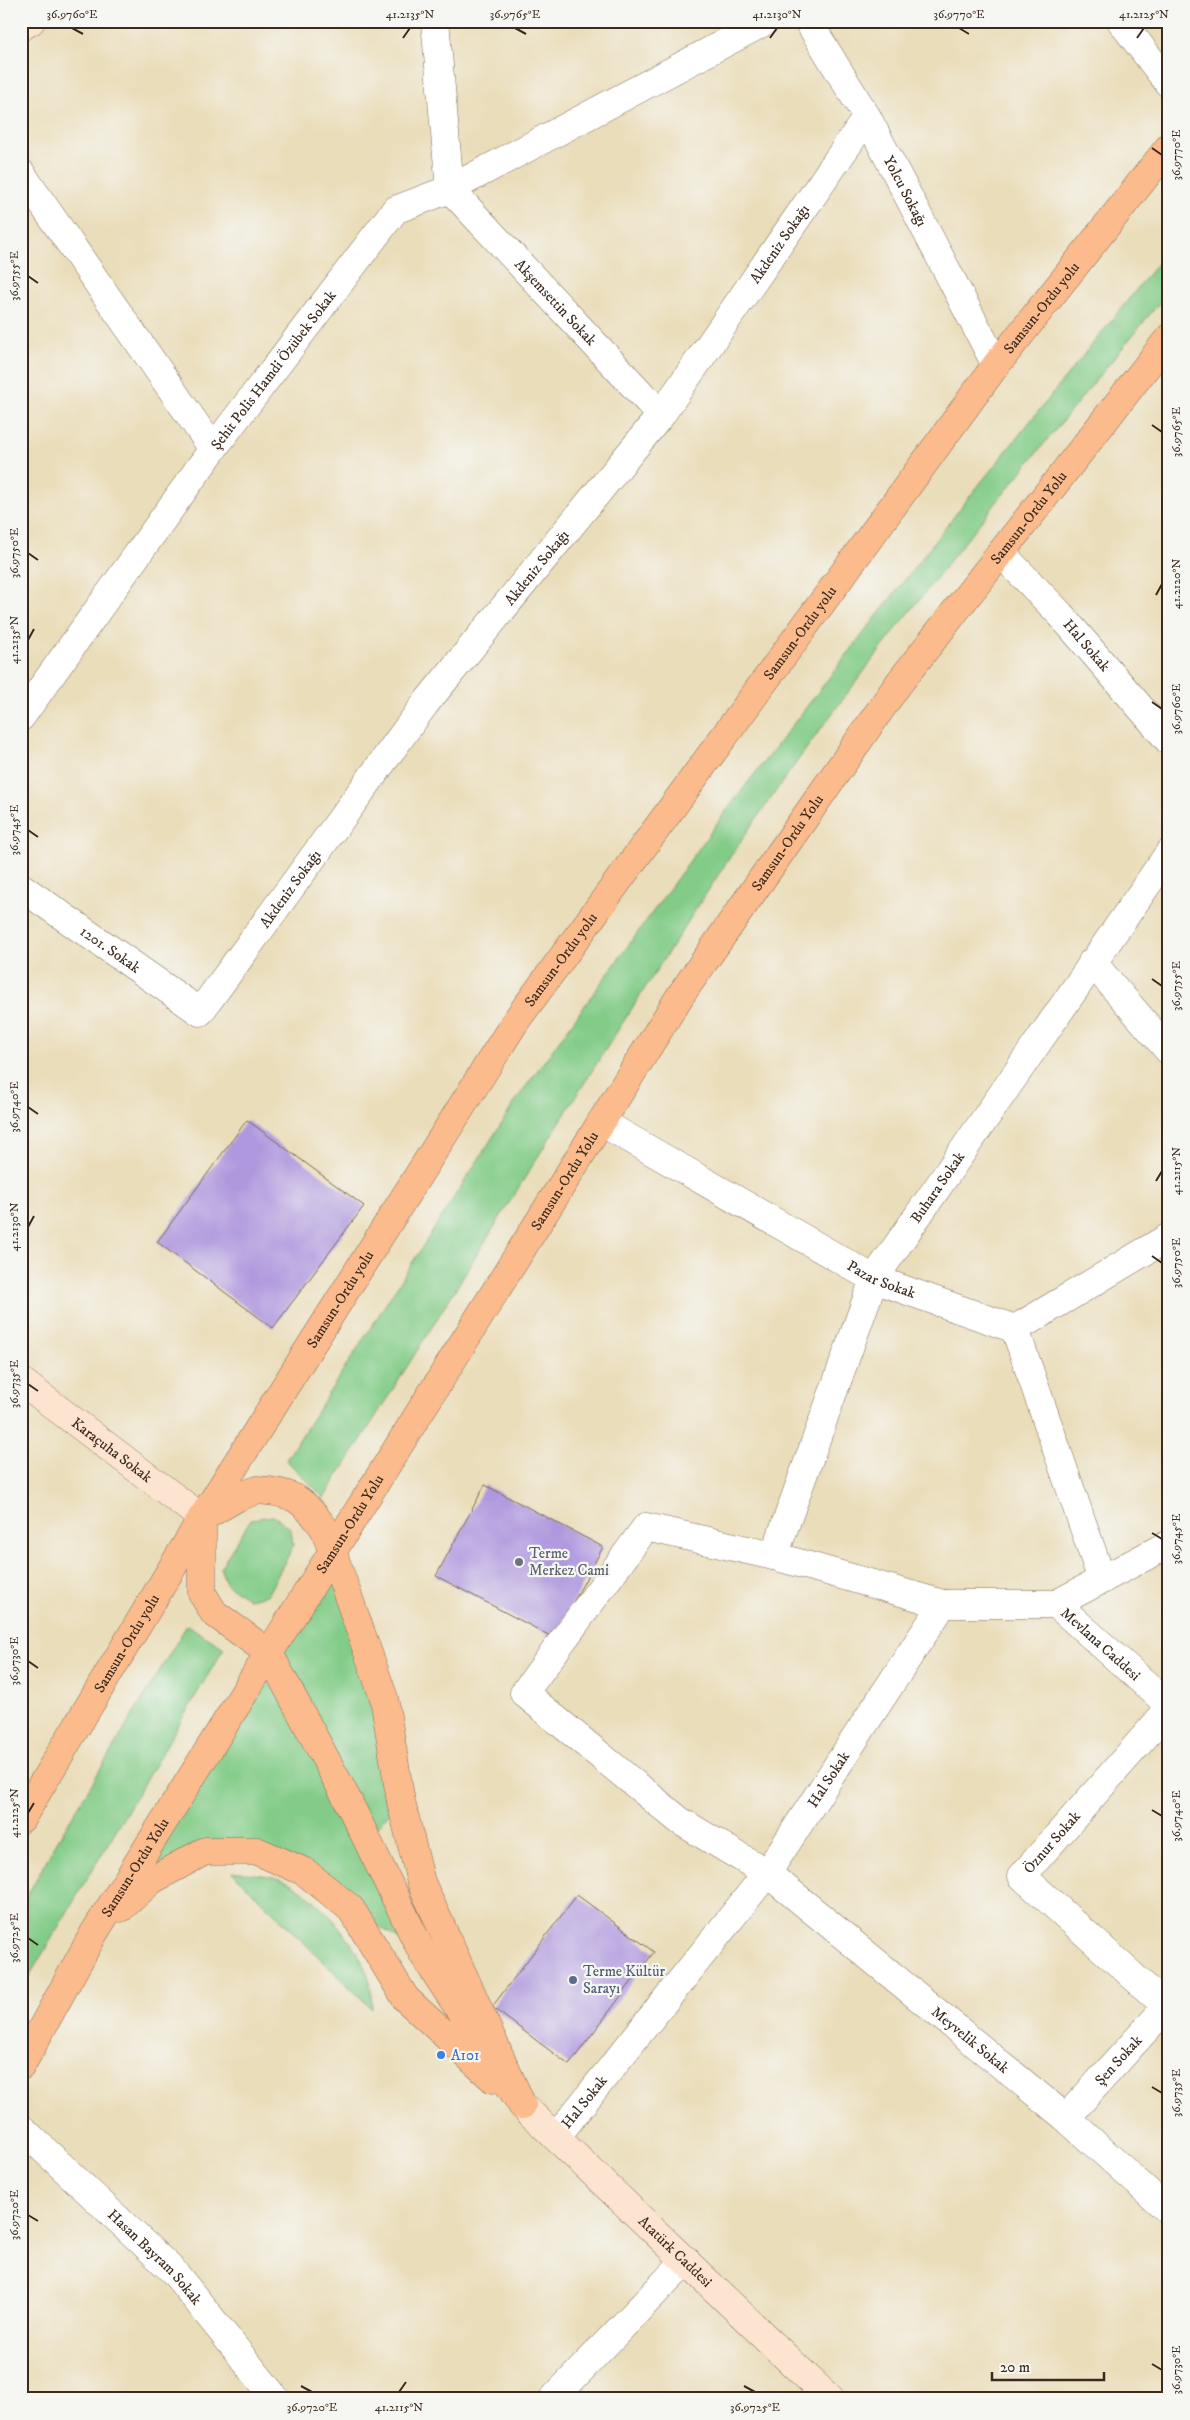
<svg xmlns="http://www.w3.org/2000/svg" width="1190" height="2420" font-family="'IM FELL DW Pica',serif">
<rect width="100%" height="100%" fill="#f6f6f2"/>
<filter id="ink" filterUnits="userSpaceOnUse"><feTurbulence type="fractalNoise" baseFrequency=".02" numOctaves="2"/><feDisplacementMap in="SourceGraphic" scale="10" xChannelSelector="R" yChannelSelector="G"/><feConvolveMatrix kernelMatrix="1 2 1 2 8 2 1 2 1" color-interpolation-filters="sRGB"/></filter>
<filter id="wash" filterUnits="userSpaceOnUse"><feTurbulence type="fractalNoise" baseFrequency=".0096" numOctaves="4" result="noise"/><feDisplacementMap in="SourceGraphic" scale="20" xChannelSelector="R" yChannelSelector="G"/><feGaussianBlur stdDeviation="1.12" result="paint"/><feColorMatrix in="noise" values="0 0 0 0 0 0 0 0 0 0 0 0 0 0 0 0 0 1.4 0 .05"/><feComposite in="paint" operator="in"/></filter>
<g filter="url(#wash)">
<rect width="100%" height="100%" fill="#eaddba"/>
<path fill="#83cc88" stroke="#5f7b53" d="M1169 249V291C1025 467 879 642 749 829 717 875 687 924 656 971 543 1145 436 1323 324 1498L286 1460 519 1096 726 811 962 506Z
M274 1516 291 1529 293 1547 267 1595 249 1599 227 1585 220 1568 251 1519Z
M332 1552 401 1802 366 1837 423 1954 351 1909 305 1872 205 1851 94 1933Z
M187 1625 224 1648 21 1990V1907L52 1850Z
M232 1872C251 1874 275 1874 292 1884 324 1903 360 1947 370 1982 372 1991 371 2001 372 2009Z"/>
<g id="blocks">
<path fill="#af98de" d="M247 1120 364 1206 273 1328 157 1242Z
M485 1485 603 1547 554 1638 436 1576Z
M577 1895 654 1952 569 2065 492 2007Z"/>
</g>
</g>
<g filter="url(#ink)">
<use href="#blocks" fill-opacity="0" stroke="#786955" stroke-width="1"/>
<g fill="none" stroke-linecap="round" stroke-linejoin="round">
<g stroke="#786955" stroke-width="29">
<g id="street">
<path d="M435 21 450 189"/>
<path id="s1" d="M808 21 867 117 996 365"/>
<path d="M1121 21 1169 84"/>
<path d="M21 173 213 449"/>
<path id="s2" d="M450 189 661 415"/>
<path id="s3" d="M1001 553 1060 614 1169 741"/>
<path id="s4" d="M21 717 213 449 395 210 450 189 766 21"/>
<path id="s5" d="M21 887 200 1012 425 704 661 415 867 117"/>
<path d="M1092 962 1169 1051"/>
<path id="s6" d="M601 1122 874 1279 1015 1329 1169 1237"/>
<path d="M1015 1329 1102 1580"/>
<path id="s7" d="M774 1556 874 1279 1169 853"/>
<path id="s8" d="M943 1604 774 1556 646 1527 524 1693 680 1821 767 1873 1066 2118 1169 2211"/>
<path id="s9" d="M1056 1604 1169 1705"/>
<path id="s10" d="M1166 2006 1022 1876 1169 1709"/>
<path id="s11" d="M1066 2118 1169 2004"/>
<path id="s12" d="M21 2128 174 2272 276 2399"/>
<path id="s13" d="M556 2137 767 1873 943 1604H1056L1169 1544"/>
<path d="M553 2399 686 2260"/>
</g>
</g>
<g stroke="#786955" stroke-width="29">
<g id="secondary">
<path d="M21 27 31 21"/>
<path id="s14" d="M21 1381 202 1518"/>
<path id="s15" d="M522 2105 830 2399"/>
</g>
</g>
<g stroke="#786955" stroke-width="29">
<g id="highway">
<path d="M257 1490C293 1492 303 1499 324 1528L384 1698 401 1802 421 1882 522 2105 423 1954 347 1799 269 1653 214 1613 202 1593V1518L238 1497Z"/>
<path id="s16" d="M21 1819 202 1518 515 1022 996 365 1169 147"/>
<path d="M121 1908 152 1880 205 1851H257L305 1872 351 1909 406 1999 493 2079"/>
<path id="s17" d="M21 2066 94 1933 680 996 899 683 1169 338"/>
</g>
</g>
<use href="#street" stroke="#fff" stroke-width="28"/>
<use href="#secondary" stroke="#fde4d1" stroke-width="28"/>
<use href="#highway" stroke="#fbbb8d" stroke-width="28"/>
</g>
</g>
<path fill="none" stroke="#3b2a1e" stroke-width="2" d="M72 28 83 34M515 28 526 34M959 28 969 34M403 38 410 28M770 38 777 28M1137 38 1144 28M1152 148 1162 155M28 276 38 283M1152 425 1162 432M28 553 38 560M1156 595 1162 584M28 640 34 629M1152 702 1162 709M28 830 38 837M1152 979 1162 986M28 1107 38 1114M1156 1181 1162 1171M28 1227 34 1216M1152 1256 1162 1263M28 1384 38 1391M1152 1533 1162 1539M28 1661 38 1668M1152 1810 1162 1816M28 1813 34 1803M28 1938 38 1945M1152 2087 1162 2093M28 2215 38 2221M1152 2364 1162 2370M301 2386 312 2392M744 2386 755 2392M399 2392 406 2382"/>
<circle fill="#6b7280" stroke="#f6f6f2" stroke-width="2" cx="519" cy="1562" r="5"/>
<circle fill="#5c6f8a" stroke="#f6f6f2" stroke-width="2" cx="573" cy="1980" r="5"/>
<circle fill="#3f7fe0" stroke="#f6f6f2" stroke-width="2" cx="441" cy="2055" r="5"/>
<g text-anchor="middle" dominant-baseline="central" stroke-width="4.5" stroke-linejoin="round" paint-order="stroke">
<g font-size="15" fill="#3b2a1e" stroke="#f6f6f2">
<text stroke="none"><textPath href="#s1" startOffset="196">Yolcu Sokağı</textPath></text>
<text stroke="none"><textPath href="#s5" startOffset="1181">Akdeniz Sokağı</textPath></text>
<text stroke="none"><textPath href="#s2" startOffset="155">Akşemsettin Sokak</textPath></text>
<text stroke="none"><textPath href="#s16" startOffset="1825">Samsun-Ordu yolu</textPath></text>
<text stroke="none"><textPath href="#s4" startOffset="429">Şehit Polis Hamdi Özübek Sokak</textPath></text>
<text stroke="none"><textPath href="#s17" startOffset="1849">Samsun-Ordu Yolu</textPath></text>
<text stroke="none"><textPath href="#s5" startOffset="776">Akdeniz Sokağı</textPath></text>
<text stroke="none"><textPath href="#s16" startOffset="1420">Samsun-Ordu yolu</textPath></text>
<text stroke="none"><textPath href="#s3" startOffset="126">Hal Sokak</textPath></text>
<text stroke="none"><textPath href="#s17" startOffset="1444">Samsun-Ordu Yolu</textPath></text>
<text stroke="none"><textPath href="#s5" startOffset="371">Akdeniz Sokağı</textPath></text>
<text stroke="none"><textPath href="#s5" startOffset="109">1201. Sokak</textPath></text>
<text stroke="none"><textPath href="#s16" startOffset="1015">Samsun-Ordu yolu</textPath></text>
<text stroke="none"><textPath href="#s17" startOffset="1039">Samsun-Ordu Yolu</textPath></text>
<text stroke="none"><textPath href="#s7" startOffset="406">Buhara Sokak</textPath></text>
<text stroke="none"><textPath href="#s6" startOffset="322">Pazar Sokak</textPath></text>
<text stroke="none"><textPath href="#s16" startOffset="610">Samsun-Ordu yolu</textPath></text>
<text stroke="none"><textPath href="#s14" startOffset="114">Karaçuha Sokak</textPath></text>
<text stroke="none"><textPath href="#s17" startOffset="634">Samsun-Ordu Yolu</textPath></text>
<text stroke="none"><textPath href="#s16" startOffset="205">Samsun-Ordu yolu</textPath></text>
<text stroke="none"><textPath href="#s9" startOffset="60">Mevlana Caddesi</textPath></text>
<text stroke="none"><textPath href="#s13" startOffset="450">Hal Sokak</textPath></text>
<text stroke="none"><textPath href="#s10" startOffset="239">Öznur Sokak</textPath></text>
<text stroke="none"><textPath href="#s17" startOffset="229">Samsun-Ordu Yolu</textPath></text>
<text stroke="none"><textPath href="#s8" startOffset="1079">Meyvelik Sokak</textPath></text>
<text stroke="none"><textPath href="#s11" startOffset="78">Şen Sokak</textPath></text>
<text stroke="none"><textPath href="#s13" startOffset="45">Hal Sokak</textPath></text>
<text stroke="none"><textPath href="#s15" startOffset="212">Atatürk Caddesi</textPath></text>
<text stroke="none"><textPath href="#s12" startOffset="186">Hasan Bayram Sokak</textPath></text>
</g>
<g font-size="15" fill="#5b616d" stroke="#f6f6f2" text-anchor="start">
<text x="529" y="1553">Terme<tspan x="529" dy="17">Merkez Cami</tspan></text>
</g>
<g font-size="15" fill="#4e5e75" stroke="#f6f6f2" text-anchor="start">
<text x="583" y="1971">Terme Kültür<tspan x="583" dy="17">Sarayı</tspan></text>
</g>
<g font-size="15" fill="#366cbe" stroke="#f6f6f2" text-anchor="start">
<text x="451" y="2055">A101</text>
</g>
</g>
<rect width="1190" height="2420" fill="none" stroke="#f6f6f2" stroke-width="55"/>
<path d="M992 2372v8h112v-8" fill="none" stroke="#3b2a1e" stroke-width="2.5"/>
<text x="1000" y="2372" font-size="15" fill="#3b2a1e" stroke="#f6f6f2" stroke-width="4" paint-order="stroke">20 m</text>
<rect x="28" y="28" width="1134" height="2364" fill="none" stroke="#3b2a1e" stroke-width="2"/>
<g font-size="12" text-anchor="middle" fill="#3b2a1e">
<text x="72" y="18">36.9760°E</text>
<text x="410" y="18">41.2135°N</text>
<text x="515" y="18">36.9765°E</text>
<text x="777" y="18">41.2130°N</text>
<text x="959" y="18">36.9770°E</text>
<text x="1144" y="18">41.2125°N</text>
<text transform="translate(1176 155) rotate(-90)" y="4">36.9770°E</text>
<text transform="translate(14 276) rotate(-90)" y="4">36.9755°E</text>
<text transform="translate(1176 432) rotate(-90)" y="4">36.9765°E</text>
<text transform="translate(14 553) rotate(-90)" y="4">36.9750°E</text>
<text transform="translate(1176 584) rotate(-90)" y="4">41.2120°N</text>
<text transform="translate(14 640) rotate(-90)" y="4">41.2135°N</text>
<text transform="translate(1176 709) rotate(-90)" y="4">36.9760°E</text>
<text transform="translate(14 830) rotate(-90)" y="4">36.9745°E</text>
<text transform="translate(1176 986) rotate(-90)" y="4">36.9755°E</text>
<text transform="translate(14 1107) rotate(-90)" y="4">36.9740°E</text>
<text transform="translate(1176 1171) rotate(-90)" y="4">41.2115°N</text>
<text transform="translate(14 1227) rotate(-90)" y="4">41.2130°N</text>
<text transform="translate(1176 1263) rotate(-90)" y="4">36.9750°E</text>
<text transform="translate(14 1384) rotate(-90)" y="4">36.9735°E</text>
<text transform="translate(1176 1539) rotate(-90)" y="4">36.9745°E</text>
<text transform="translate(14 1661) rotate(-90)" y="4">36.9730°E</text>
<text transform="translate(14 1813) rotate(-90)" y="4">41.2125°N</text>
<text transform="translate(1176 1816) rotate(-90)" y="4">36.9740°E</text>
<text transform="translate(14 1938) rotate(-90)" y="4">36.9725°E</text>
<text transform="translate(1176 2093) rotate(-90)" y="4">36.9735°E</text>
<text transform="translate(14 2215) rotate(-90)" y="4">36.9720°E</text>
<text transform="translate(1176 2370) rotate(-90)" y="4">36.9730°E</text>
<text x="312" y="2411">36.9720°E</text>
<text x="399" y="2411">41.2115°N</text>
<text x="755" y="2411">36.9725°E</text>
</g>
</svg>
